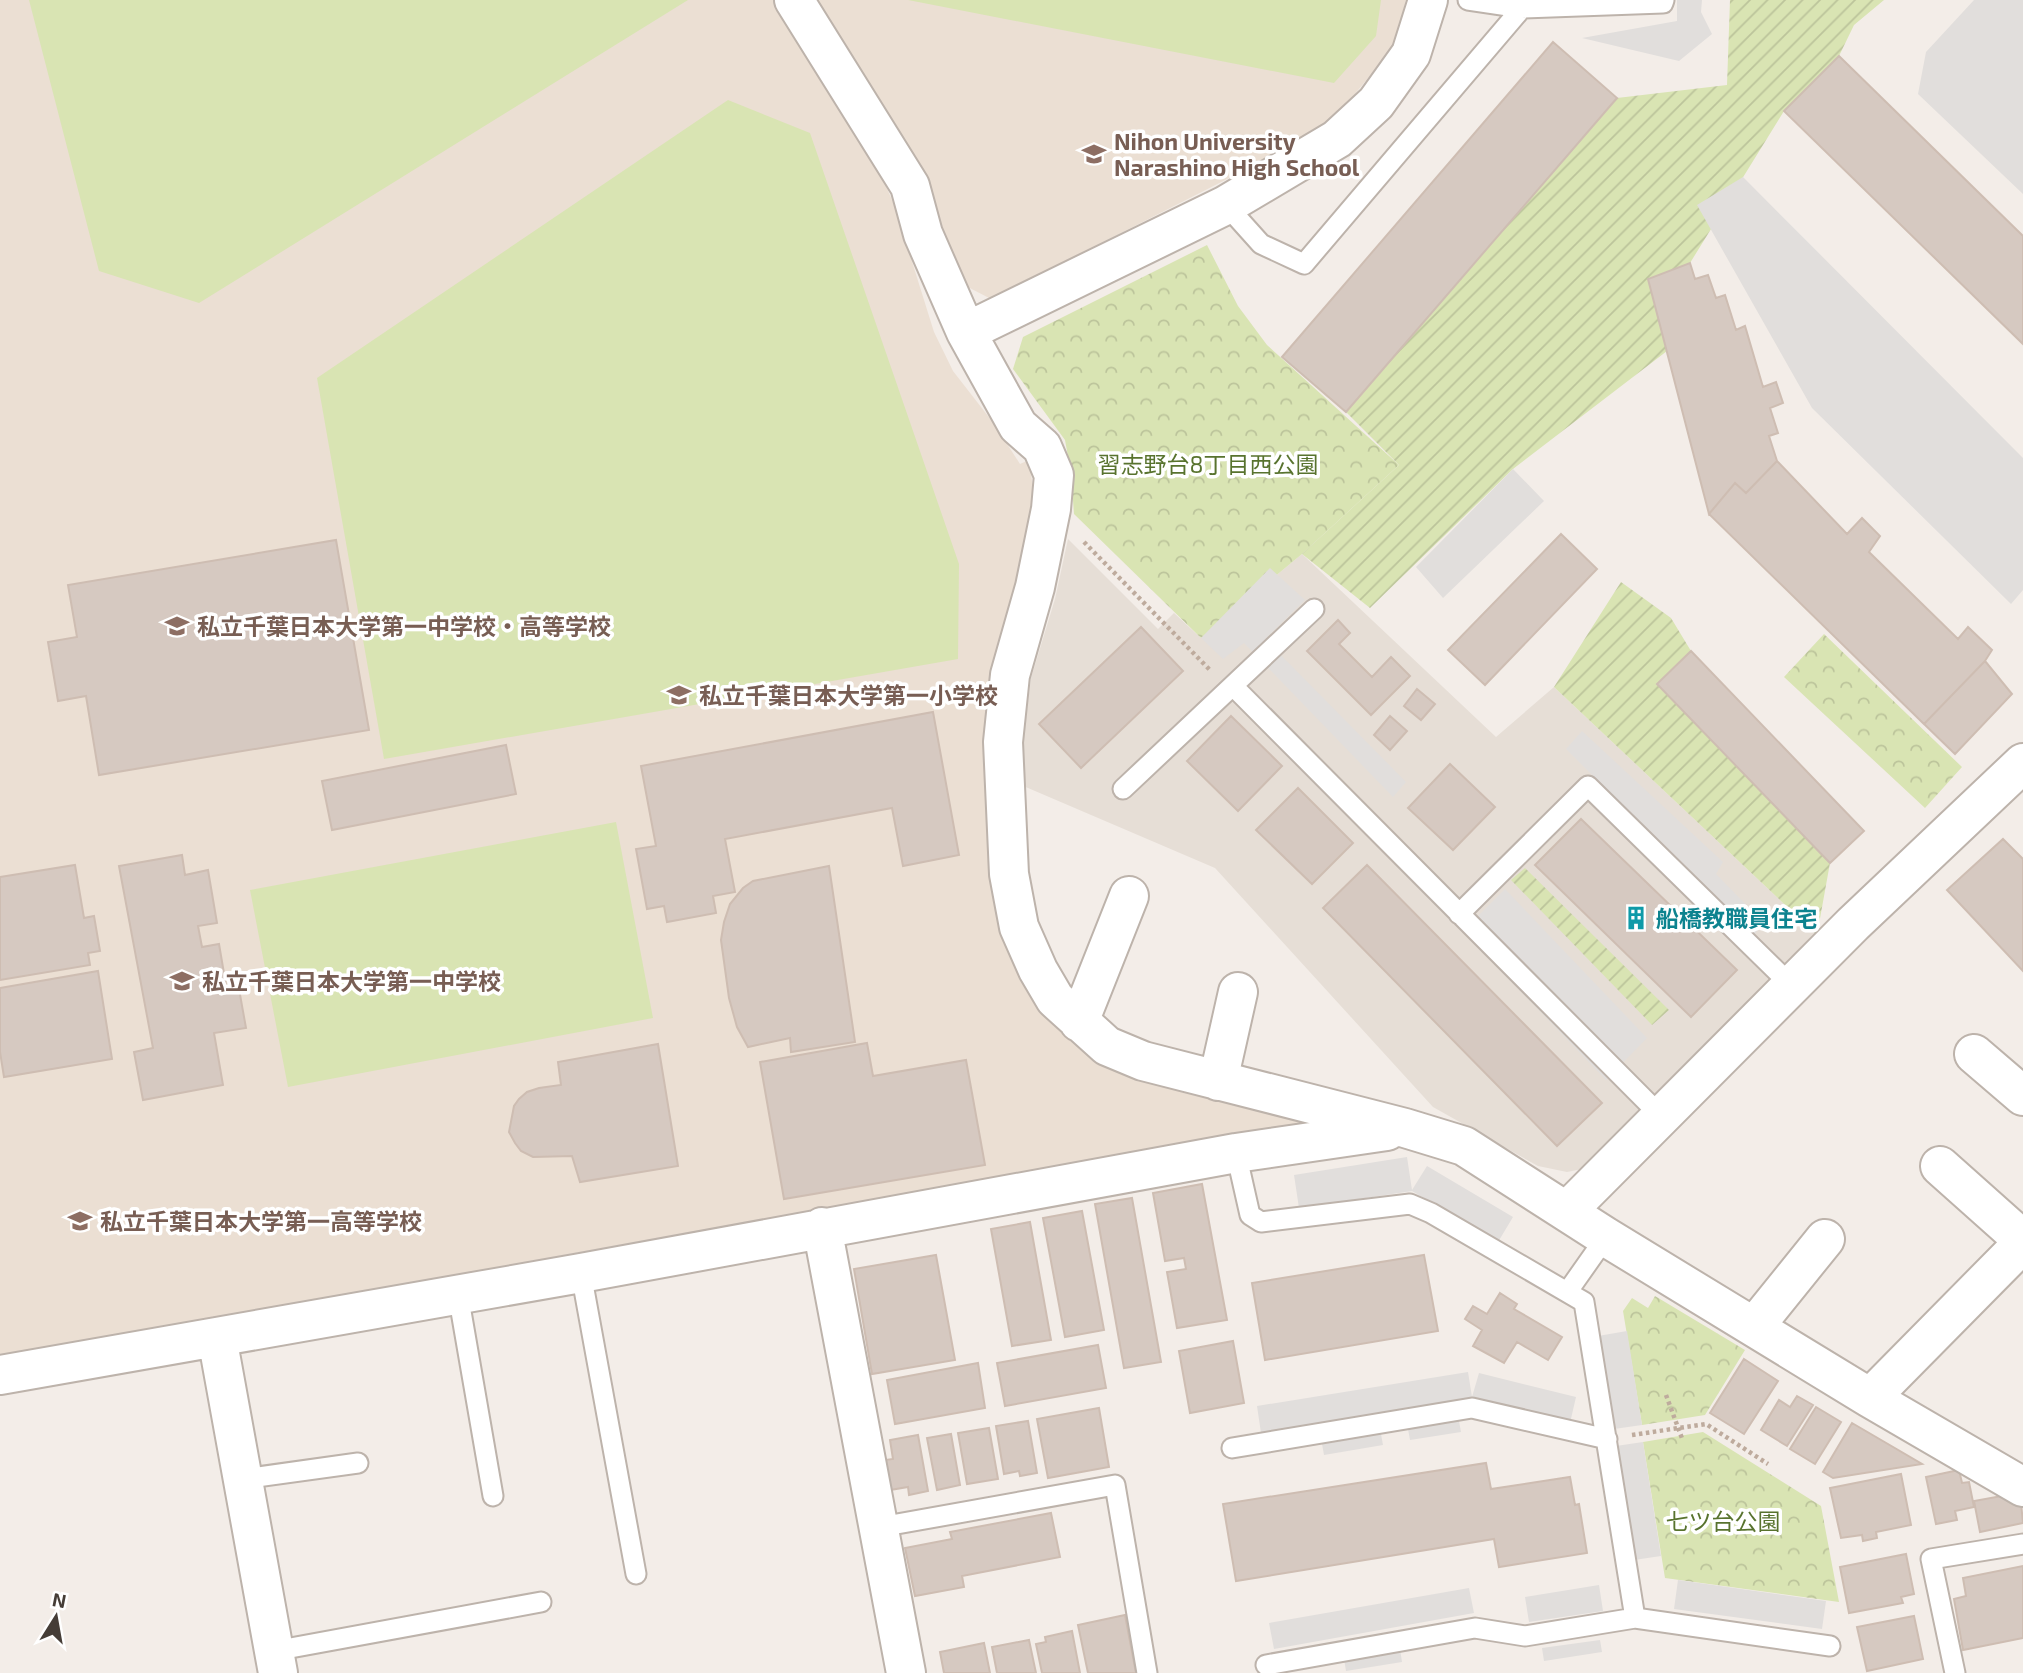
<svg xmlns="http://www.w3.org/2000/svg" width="2023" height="1673" font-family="'Exo 2','Noto Sans JP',sans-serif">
<defs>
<pattern id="park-crowns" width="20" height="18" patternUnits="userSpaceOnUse" patternTransform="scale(1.75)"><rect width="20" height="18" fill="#d9e4b3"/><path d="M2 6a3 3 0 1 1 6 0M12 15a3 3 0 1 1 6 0" fill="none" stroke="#bcc49b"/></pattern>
<pattern id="garden-furrows" width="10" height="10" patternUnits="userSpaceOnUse" patternTransform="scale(1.75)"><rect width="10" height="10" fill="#d9e4b3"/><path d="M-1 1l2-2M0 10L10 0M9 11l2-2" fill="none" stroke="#bcc49b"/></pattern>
</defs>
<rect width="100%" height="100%" fill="#f3ede8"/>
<path fill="#e6ded6" d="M1068 539 1158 629 1174 613 1201 638 1302 554 1496 737 1554 687 1817 935 1582 1169 1567 1172 1538 1166 1433 1107 1215 868 1021 785 1023 742 1031 678 1055 599Z"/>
<path fill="#ebdfd3" d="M0 0H777L869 147 895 207 934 332 953 371 995 425 1020 464 1029 460 1035 502 1020 577 996 665 1047 1010 1332 1124 697 1231 0 1357Z
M813 0H1406L1393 48 1354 95 1314 135 991 299 962 284Z"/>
<path fill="#d9e4b3" d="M29 0H688L199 303 99 271Z
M908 0H1381L1376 36 1334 83Z
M728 100 810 133 959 564 958 659 384 759 317 378Z
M616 822 653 1018 288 1087 250 890Z"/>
<path fill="url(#park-crowns)" d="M1207 245 1238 306 1267 345 1399 465 1302 554 1201 638 1074 514 1071 473 1065 440 1013 369 1023 337Z
M1824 634 1962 767 1925 808 1784 677Z
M1655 1296 1745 1350 1705 1415 1642 1425 1623 1311 1632 1298 1648 1308Z
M1703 1432 1821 1506 1839 1602 1665 1578 1643 1442Z"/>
<path fill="url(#garden-furrows)" d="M1730 0H1884L1854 25 1839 56 1784 111 1690 263 1648 279 1667 351 1513 469 1370 608 1302 554 1399 465 1346 412 1617 98 1727 85Z
M1621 582 1671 618 1691 651 1657 684 1830 863 1817 935 1554 687Z
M1525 868 1669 1010 1652 1025 1511 880Z"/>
<path fill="#e1dedc" d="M1677 0H1702L1701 12 1712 34 1679 61 1582 38 1677 21Z
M1974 0H2023V194L1918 94 1926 52Z
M1743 177 2023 458V590L2011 604 1812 408 1697 205Z
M1513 469 1544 501 1443 598 1416 567Z
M1270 568 1305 600 1265 639 1406 782 1393 797 1244 643 1223 659 1201 638Z
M1582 731 1723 862 1716 874 1764 923 1753 936 1566 749Z
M1505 889 1647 1038 1606 1080 1463 931Z
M1407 1157 1412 1190 1427 1166 1513 1217 1498 1242 1412 1191 1299 1208 1294 1175Z
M1627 1331 1642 1425 1614 1429 1598 1336Z
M1468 1372 1472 1397 1479 1373 1576 1397 1570 1423 1472 1399 1261 1433 1257 1406Z
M1459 1421 1461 1432 1410 1440 1408 1429Z
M1381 1434 1383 1445 1324 1455 1322 1444Z
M1643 1442 1661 1556 1634 1560 1616 1446Z
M1678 1580 1826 1601 1822 1629 1674 1609Z
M1599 1585 1603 1611 1529 1622 1525 1597Z
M1469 1588 1474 1613 1274 1649 1269 1623Z
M1600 1640 1602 1652 1544 1661 1542 1648Z
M1400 1649 1402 1662 1346 1671 1344 1659Z"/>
<path fill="#d6c9c1" stroke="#cebdb2" stroke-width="2" d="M1553 42 1617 98 1346 412 1282 357Z
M1839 56 2023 236V344L1784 111Z
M1690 263 1695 279 1708 275 1716 298 1725 295 1736 330 1745 326 1763 387 1776 382 1783 403 1770 408 1778 433 1769 436 1777 461 1746 493 1735 483 1709 514 1648 279Z
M1777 461 1847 534 1862 518 1880 536 1869 552 1958 639 1968 627 1992 650 1985 661 1924 724 1709 514 1735 483 1746 493Z
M1561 534 1597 569 1485 685 1448 650Z
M336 540 369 730 99 775 86 696 58 701 48 642 77 637 68 585Z
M1338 620 1350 633 1339 644 1372 677 1391 657 1410 676 1371 715 1307 651Z
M1141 627 1183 671 1081 768 1039 724Z
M1691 651 1864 831 1830 863 1657 684Z
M1985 661 2012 694 1955 754 1924 724Z
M1417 689 1435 704 1421 720 1404 706Z
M933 712 959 855 903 866 892 808 725 839 735 892 713 896 716 913 667 922 664 906 647 909 636 849 656 846 641 766Z
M1231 716 1282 766 1238 811 1187 761Z
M1390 716 1407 731 1390 750 1374 735Z
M506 745 516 794 332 830 322 781Z
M1450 764 1495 807 1453 850 1408 808Z
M1298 788 1353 843 1312 884 1256 830Z
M1581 819 1737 970 1691 1017 1535 865Z
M2003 839 2023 859V971L1947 890Z
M182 855 185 875 208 870 217 923 198 926 202 947 219 944 227 991 239 989 246 1028 214 1033 223 1085 143 1100 134 1052 153 1048 119 866Z
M75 865 84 918 94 916 100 951 88 953 90 965 0 980V877Z
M1367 865 1602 1103 1557 1146 1323 908Z
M829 866 855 1042 791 1052 790 1038 748 1047 737 1027 729 998 721 940 724 922 730 904 743 888 753 881Z
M98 971 112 1059 4 1077 0 1052V988Z
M867 1043 873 1076 966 1060 985 1165 784 1199 760 1062Z
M658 1044 678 1166 580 1182 572 1156 533 1157 521 1151 515 1143 509 1132 514 1106 519 1099 527 1092 539 1088 561 1085 558 1062Z
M1202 1184 1227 1320 1177 1328 1167 1272 1186 1269 1184 1258 1165 1261 1153 1193Z
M1132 1198 1161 1362 1124 1368 1095 1204Z
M1082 1211 1104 1330 1065 1337 1043 1218Z
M1030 1222 1051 1340 1012 1346 991 1229Z
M936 1255 955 1360 872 1374 854 1269Z
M1424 1255 1438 1331 1265 1360 1252 1283Z
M1500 1293 1517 1304 1514 1309 1562 1337 1548 1360 1517 1342 1504 1363 1473 1346 1482 1330 1465 1319 1473 1306 1487 1314Z
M1233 1341 1244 1403 1190 1413 1179 1351Z
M1098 1345 1106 1388 1005 1406 997 1363Z
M1744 1359 1778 1381 1744 1434 1710 1413Z
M978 1363 985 1408 895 1424 887 1380Z
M1797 1396 1813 1405 1787 1446 1761 1430 1779 1400 1790 1407Z
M1816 1407 1841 1422 1815 1464 1790 1449Z
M1099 1408 1109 1467 1048 1478 1037 1419Z
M1028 1421 1037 1473 1020 1476 1019 1471 1004 1474 996 1426Z
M1852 1423 1922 1464 1833 1478 1823 1472Z
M989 1428 998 1479 967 1484 958 1433Z
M951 1434 960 1485 937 1490 927 1438Z
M918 1435 928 1491 909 1495 908 1487 890 1490 885 1460 893 1459 890 1440Z
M1486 1463 1491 1489 1570 1477 1575 1505 1579 1504 1587 1553 1499 1567 1494 1539 1236 1581 1223 1504Z
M1959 1470 1962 1483 1969 1482 1974 1507 1955 1511 1957 1520 1936 1524 1926 1477Z
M1901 1474 1911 1525 1876 1532 1877 1538 1863 1541 1862 1535 1841 1538 1830 1488Z
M2007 1495 2021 1503 2023 1523 1980 1532 1974 1501Z
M1051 1513 1060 1557 962 1576 964 1587 915 1596 905 1548 952 1539 950 1532Z
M1906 1554 1914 1594 1901 1597 1903 1603 1849 1613 1840 1567Z
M2023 1566V1638L1963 1650 1954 1599 1966 1596 1963 1578Z
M1125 1615 1136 1673H1088L1078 1625Z
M1914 1616 1923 1659 1867 1671 1857 1627Z
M1072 1631 1080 1673H1042L1036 1644 1046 1642 1045 1637Z
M1029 1640 1036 1673H997L992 1647Z
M984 1643 990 1673H944L940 1652Z"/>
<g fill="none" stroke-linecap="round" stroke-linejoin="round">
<g stroke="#bdb3ab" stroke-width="23">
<path id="lane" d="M1522 8 1663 3 1664 0
M1226 205 1261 244 1304 264 1522 8 1468 0
M1233 686 1662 1117
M1123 789 1314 609
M1459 914 1588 786 1792 986
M1236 1153 1250 1215 1261 1222 1410 1204 1431 1213 1584 1302 1635 1618
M581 1273 636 1574
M1568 1291 1606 1237
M458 1294 493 1496
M1232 1448 1472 1408 1607 1439
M243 1479 358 1463
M880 1527 1115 1485 1147 1673
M274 1651 541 1602
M1266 1665 1475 1628 1525 1636 1635 1618 1830 1646
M1955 1673 1931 1559 2023 1544"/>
</g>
<g stroke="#bdb3ab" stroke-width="42">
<path id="street" d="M794 0 910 186 923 234 966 332 1018 426 1042 447 1054 475 1051 509 1035 587 1010 675 1003 742 1009 874 1019 927 1038 970 1055 999 1107 1046 1143 1061 1405 1128 1464 1146 1606 1237 1870 1398 2023 1487
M966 332 1226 205 1337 139 1376 103 1411 54 1428 0
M1079 1022 1129 896
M1974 1054 2023 1096
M1218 1081 1238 992
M1940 1166 2023 1240
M1567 1211 1853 924 2023 763
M822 1227 906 1673
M1754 1327 1825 1239
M217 1337 278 1673
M0 1375 581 1273 1236 1153 1387 1131
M1870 1398 2023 1243"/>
</g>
<path stroke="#beab9d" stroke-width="4.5" stroke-dasharray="3.5 3.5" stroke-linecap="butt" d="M1084 542 1210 670
M1666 1395 1683 1441
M1632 1435 1706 1424 1768 1464"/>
<use href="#lane" stroke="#fff" stroke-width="19"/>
<use href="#street" stroke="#fff" stroke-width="38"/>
</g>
<defs>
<g id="school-bare" transform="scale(1.89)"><path d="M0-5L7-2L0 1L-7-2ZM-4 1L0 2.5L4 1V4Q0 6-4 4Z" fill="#8d6e63" stroke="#fff" stroke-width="2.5" paint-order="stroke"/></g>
<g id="building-bare" transform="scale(1.89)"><path d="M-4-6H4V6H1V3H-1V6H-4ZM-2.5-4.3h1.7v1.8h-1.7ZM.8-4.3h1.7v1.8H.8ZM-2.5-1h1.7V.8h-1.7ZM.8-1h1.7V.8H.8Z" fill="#0f9aa8" stroke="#fff" stroke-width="2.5" paint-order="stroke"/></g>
</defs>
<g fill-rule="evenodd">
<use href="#school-bare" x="1094" y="154"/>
<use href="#school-bare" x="177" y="626"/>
<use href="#school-bare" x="679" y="695"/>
<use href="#building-bare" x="1636" y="918"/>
<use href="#school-bare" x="182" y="981"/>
<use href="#school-bare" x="80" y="1221"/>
</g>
<g text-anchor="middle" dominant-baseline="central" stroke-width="7" stroke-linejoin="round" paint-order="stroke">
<g font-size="23" font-weight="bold" fill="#785e54" stroke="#fff" text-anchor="start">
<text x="1114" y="141">Nihon University<tspan x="1114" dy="26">Narashino High School</tspan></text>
<text x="197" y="626">私立千葉日本大学第一中学校・高等学校</text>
<text x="699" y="695">私立千葉日本大学第一小学校</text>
<text x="202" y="981">私立千葉日本大学第一中学校</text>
<text x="100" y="1221">私立千葉日本大学第一高等学校</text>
</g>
<g font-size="23" fill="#58732e" stroke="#fff">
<text x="1208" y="464">習志野台8丁目西公園</text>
<text x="1723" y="1521">七ツ台公園</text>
</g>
<g font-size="23" font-weight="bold" fill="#0d838f" stroke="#fff" text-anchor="start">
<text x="1656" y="918">船橋教職員住宅</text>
</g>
</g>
<g transform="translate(56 1617) rotate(11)" stroke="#ffffff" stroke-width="5" paint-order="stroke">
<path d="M0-5L12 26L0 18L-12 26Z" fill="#453d37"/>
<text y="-10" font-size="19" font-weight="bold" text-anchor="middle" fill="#453d37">N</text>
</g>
</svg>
